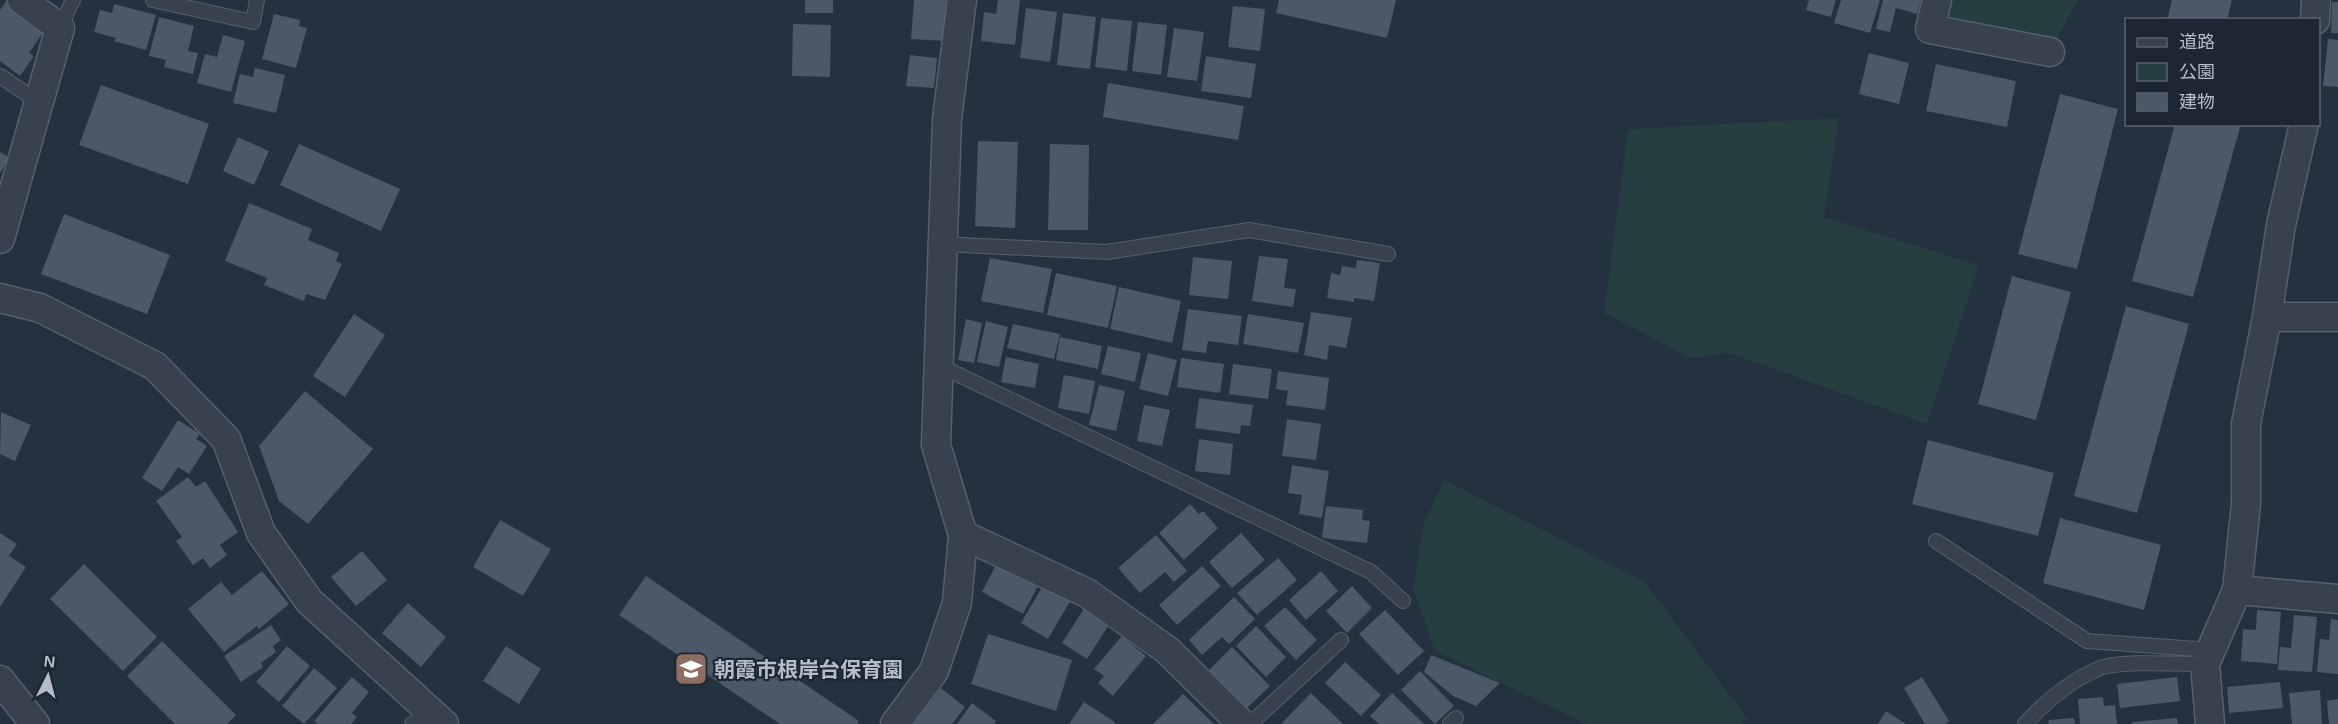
<svg xmlns="http://www.w3.org/2000/svg" width="2338" height="724" font-family="Arial,'Noto Sans JP',sans-serif">
<rect width="100%" height="100%" fill="#24313e"/>
<path fill="#263e3f" d="M1937 0H2078L2050 52 1930 29Z
M1839 118 1824 217 1979 265 1927 424 1729 353 1690 358 1604 313 1628 129Z
M1444 480 1645 582 1748 719 1740 724H1586L1435 651 1413 588 1423 526Z"/>
<path fill="#4a5867" d="M7 0H13L44 31 29 53 34 56 20 76 0 61V10Z
M805 0H833V13H805Z
M914 0H947L944 41 911 39Z
M998 0H1020L1015 45 981 41 984 12 996 14Z
M1279 0H1396L1387 38 1276 13Z
M1809 0H1836L1831 17 1806 10Z
M1841 0H1880L1870 33 1834 23Z
M1883 0H1921L1917 14 1896 8 1890 32 1876 29Z
M2172 0H2232L2227 20H2167Z
M2332 2H2338V33H2331Z
M114 4 156 15 146 50 114 41 116 38 94 32 100 10 112 13Z
M1233 6 1265 9 1260 51 1228 47Z
M1026 8 1057 12 1050 62 1020 58Z
M1063 13 1096 17 1090 69 1057 65Z
M274 14 300 20 299 26 307 28 296 68 262 59Z
M159 17 194 26 188 51 198 53 193 74 164 67 166 60 149 56Z
M1101 18 1132 21 1127 71 1095 67Z
M1138 22 1167 25 1161 75 1132 71Z
M793 24 831 25 830 77 792 76Z
M1174 28 1204 32 1197 81 1167 77Z
M223 35 245 41 231 92 197 83 205 54 217 57Z
M2328 39 2338 40V87L2323 86Z
M1869 53 1909 63 1899 104 1859 94Z
M910 55 937 58 934 88 906 86Z
M1206 56 1256 64 1251 98 1201 91Z
M1936 64 2016 81 2007 127 1926 111Z
M255 68 285 75 276 113 233 103 240 74 253 77Z
M1108 83 1244 106 1238 140 1103 117Z
M101 85 209 124 188 184 79 145Z
M2060 94 2118 109 2077 269 2018 254Z
M2175 124H2241L2193 297 2132 281Z
M238 137 269 151 254 185 223 171Z
M978 141 1018 142 1015 228 975 226Z
M299 144 400 189 381 231 280 185Z
M1050 144 1089 145 1088 230H1048Z
M0 152 10 158 0 173Z
M249 203 312 229 308 240 339 253 336 261 342 264 325 300 306 294 304 301 264 285 267 278 225 261Z
M64 214 170 255 147 314 41 274Z
M1259 256 1288 259 1284 288 1296 289 1293 307 1252 301Z
M1193 257 1232 261 1228 299 1189 295Z
M990 258 1052 269 1043 313 981 301Z
M1357 260 1380 263 1374 301 1354 298V302L1327 298 1331 273 1340 275 1342 266 1356 268Z
M1056 273 1117 286 1108 328 1047 315Z
M2012 276 2071 292 2036 420 1978 404Z
M1119 287 1181 301 1172 343 1110 329Z
M2126 306 2189 324 2137 513 2074 496Z
M1188 309 1242 316 1238 345 1208 341 1206 353 1182 350Z
M1311 312 1352 318 1346 348 1329 345 1327 360 1304 355Z
M354 314 385 335 345 397 313 376Z
M1248 314 1304 323 1298 353 1243 344Z
M966 319 982 323 974 363 958 360Z
M986 321 1008 327 999 367 977 362Z
M1013 324 1060 334 1054 359 1007 348Z
M1060 337 1102 346 1098 369 1056 360Z
M1108 346 1141 353 1135 382 1101 374Z
M1148 353 1177 360 1168 396 1139 389Z
M1006 357 1039 364 1035 388 1001 382Z
M1181 358 1224 364 1220 393 1177 387Z
M1233 364 1272 369 1268 399 1229 394Z
M1278 371 1329 378 1325 410 1286 405 1288 391 1276 389Z
M1064 375 1095 381 1089 414 1058 408Z
M1099 385 1125 391 1116 431 1089 425Z
M305 391 373 449 308 524 279 501 259 446Z
M1199 398 1253 405 1250 426 1241 425 1240 434 1195 428Z
M1144 405 1170 410 1162 446 1137 441Z
M1 412 31 425 15 461 0 454Z
M1287 419 1321 424 1316 460 1282 456Z
M178 420 200 434 196 439 207 446 189 474 178 467 162 491 142 478Z
M1199 439 1233 444 1230 475 1195 471Z
M1928 440 2054 473 2038 536 1912 504Z
M1292 465 1329 471 1322 518 1299 514 1302 495 1288 493Z
M188 477 196 487 205 481 238 532 220 545 227 555 210 568 203 558 193 565 176 541 182 537 156 501Z
M1190 504 1199 514 1203 511 1218 528 1184 560 1159 533Z
M1326 506 1363 510 1362 520 1370 521 1367 543 1322 538Z
M2060 518 2161 545 2144 610 2043 583Z
M500 520 551 549 523 596 473 567Z
M0 533 17 544 9 556 26 567 0 607Z
M1241 533 1265 560 1232 588 1209 562Z
M1156 535 1187 571 1174 582 1165 572 1140 593 1118 568Z
M362 551 387 580 356 606 331 577Z
M1278 558 1297 580 1257 615 1237 593Z
M997 563 1039 584 1023 614 982 592Z
M84 564 157 637 123 671 50 599Z
M1202 566 1221 586 1177 625 1159 605Z
M262 571 289 604 259 629 257 626 224 652 188 609 221 582 232 595Z
M1321 571 1338 591 1306 620 1289 600Z
M646 576 859 721 857 724H780L619 615Z
M1045 582 1072 598 1048 639 1021 623Z
M1352 586 1372 608 1347 633 1326 611Z
M1234 597 1255 619 1229 644 1222 637 1202 655 1189 640Z
M408 603 446 637 421 667 382 633Z
M1087 604 1112 620 1087 659 1062 643Z
M1285 607 1317 640 1296 660 1264 626Z
M1385 610 1424 651 1398 675 1359 634Z
M2257 610 2281 612 2277 664 2241 661 2243 629 2256 630Z
M2294 615 2317 617 2312 672 2278 670 2280 647 2291 648Z
M2331 619 2338 620V674L2317 672 2320 639 2329 640Z
M271 625 281 640 273 646 276 652 261 663 263 667 241 682 224 656Z
M1256 626 1286 657 1266 677 1236 646Z
M988 634 1072 660 1056 711 971 684Z
M1122 636 1146 656 1113 696 1098 683 1104 676 1094 669Z
M162 641 236 715 227 724H175L127 676Z
M287 646 310 666 279 702 256 682Z
M506 646 541 669 519 704 483 681Z
M1232 647 1270 686 1247 708 1209 670Z
M1431 655 1500 683 1476 706 1453 696 1424 672Z
M1345 662 1381 695 1361 716 1325 683Z
M314 668 337 688 304 724 282 706Z
M1420 671 1454 706 1435 724 1401 690Z
M352 677 369 692 352 713 357 717 351 724H318L314 721Z
M1922 677 1949 721 1945 724H1925L1904 688Z
M2177 677 2180 701 2120 708 2117 684Z
M2280 682 2283 708 2229 713 2227 687Z
M941 688 965 707 952 724H914Z
M2320 690 2322 724H2292L2289 693Z
M1311 693 1343 724H1281Z
M1392 693 1424 724H1379L1370 716Z
M1183 694 1214 724H1153Z
M2103 697 2104 706 2115 705 2117 724H2080L2078 699Z
M2338 699V724H2329L2327 701Z
M1084 702 1115 722 1114 724H1069Z
M972 703 996 721 994 724H957Z
M1886 711 1906 724H1878Z
M2074 718 2075 724H2049L2048 720Z
M2177 718 2178 724H2132V722Z"/>
<g fill="none" stroke-linecap="round" stroke-linejoin="round">
<g stroke="#56606c" stroke-width="16">
<path id="lane" d="M153 0 253 22 257 0
M60 28 73 0
M0 76 40 103
M941 244 1107 252 1249 230 1388 254
M938 365 1371 572 1403 601
M1936 541 2087 641 2211 650
M412 724 431 712
M1250 724 1341 640
M1450 724 1456 718
M2025 724C2046 701 2070 681 2098 669 2118 660 2182 664 2205 664"/>
</g>
<g stroke="#56606c" stroke-width="31">
<path id="street" d="M1937 0 1930 29 2050 52
M2315 20 2316 0
M0 239 60 28 22 0
M0 298 40 308 155 366 226 439 261 533 309 601 444 724
M2267 317H2338
M963 535 1087 593 1167 650 1242 724
M2237 590 2338 599
M0 680 35 724
M895 724 934 671 957 603 963 535 936 445 947 119 962 0
M2210 724 2205 664 2237 590 2246 504V424L2267 317 2281 225 2304 124"/>
</g>
<use href="#lane" stroke="#38424e" stroke-width="14"/>
<use href="#street" stroke="#38424e" stroke-width="28"/>
</g>
<defs>
<g id="school-square" transform="scale(1.725)"><rect x="-9" y="-9" width="18" height="18" rx="4" fill="#8d6e63" stroke="#1d2733"/><path d="M0-5L7-2L0 1L-7-2ZM-4 1L0 2.5L4 1V4Q0 6-4 4Z" fill="#fff"/></g>
</defs>
<g fill-rule="evenodd">
<use href="#school-square" x="691" y="669"/>
</g>
<g text-anchor="middle" dominant-baseline="central" stroke-width="4.5" stroke-linejoin="round" paint-order="stroke">
<g font-size="21" font-weight="bold" fill="#b4bdc9" stroke="#1d2733" text-anchor="start">
<text x="714" y="669">朝霞市根岸台保育園</text>
</g>
</g>
<rect x="2125" y="18" width="195" height="108" fill="#1d2733" stroke="#59636f" stroke-width="1.5"/>
<rect x="2137" y="38" width="30" height="9" fill="#38424e" stroke="#59636f" stroke-width="1.5"/>
<text x="2179" y="48" font-size="18" fill="#b4bdc9">道路</text>
<rect x="2137" y="63" width="30" height="18" fill="#263e3f" stroke="#59636f" stroke-width="1.5"/>
<text x="2179" y="78" font-size="18" fill="#b4bdc9">公園</text>
<rect x="2137" y="93" width="30" height="18" fill="#4a5867" stroke="#59636f" stroke-width="1.5"/>
<text x="2179" y="108" font-size="18" fill="#b4bdc9">建物</text>
<g transform="translate(48 676) rotate(6)" stroke="#1d2733" stroke-width="4.5" paint-order="stroke">
<path d="M0-4.5L10 22L0 15L-10 22Z" fill="#b4bdc9"/>
<text y="-9" font-size="16" font-weight="bold" text-anchor="middle" fill="#b4bdc9">N</text>
</g>
</svg>
